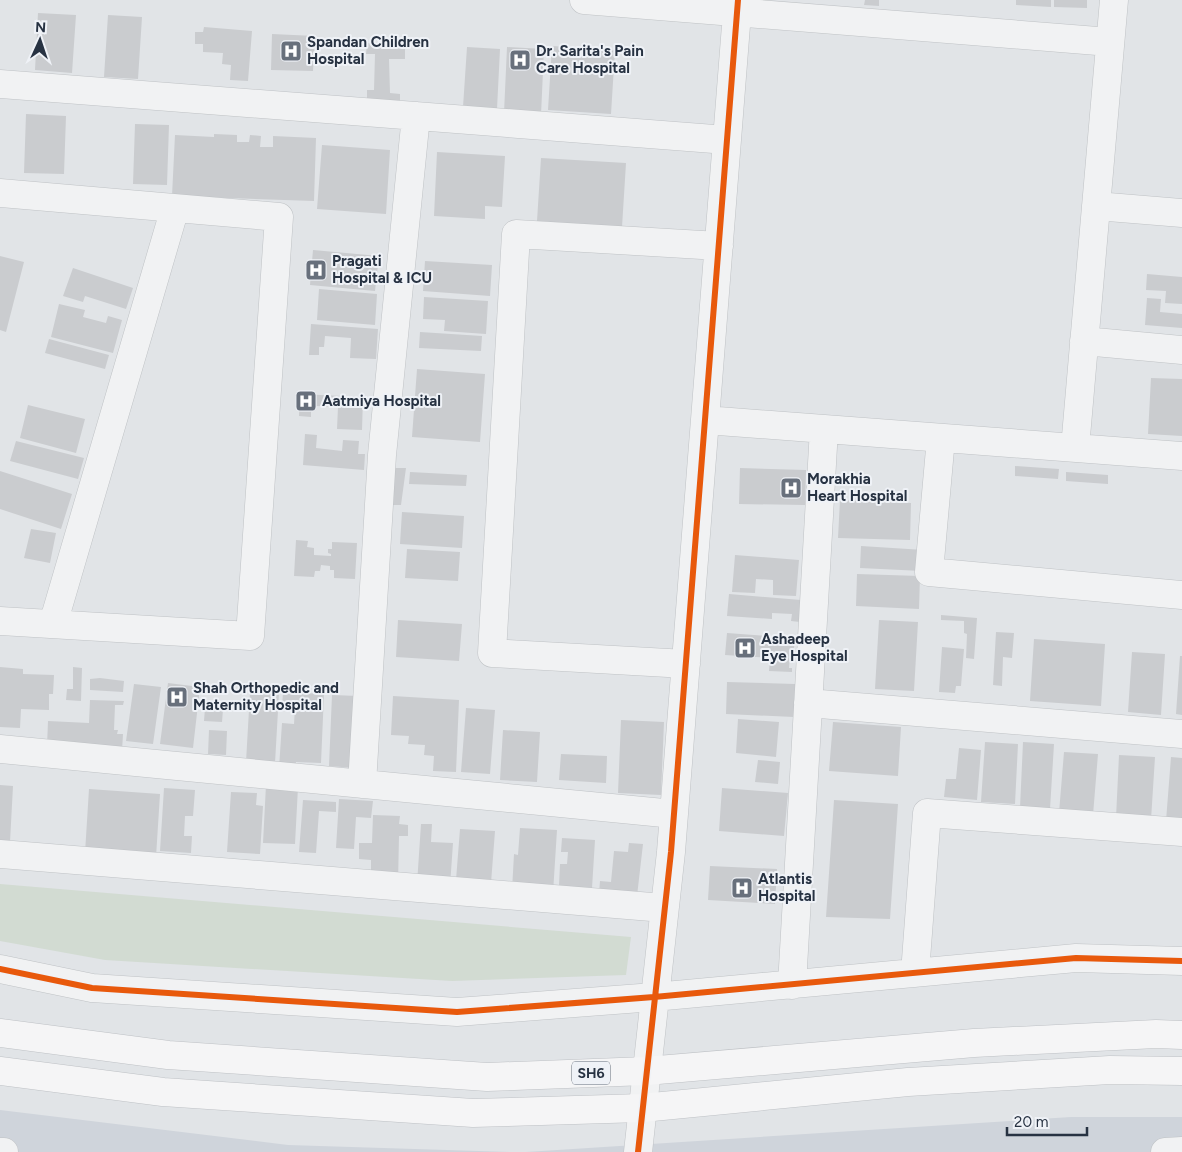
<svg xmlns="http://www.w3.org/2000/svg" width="1182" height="1152" font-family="Figtree,sans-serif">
<rect width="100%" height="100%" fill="#e1e4e7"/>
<path fill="#cfd4db" d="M0 1110 288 1145 511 1152H0Z
M1071 1117H1182V1152H526Z"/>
<path fill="#d2dbd2" d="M0 884 631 937 626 975 452 981 105 960 0 941Z"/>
<path fill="#cacccf" d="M865 0H879V6L864 5Z
M1016 0H1051V7L1016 5Z
M1054 0H1087V8L1054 7Z
M38 13 76 15 72 73 35 70Z
M108 15 142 17 138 79 104 77Z
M204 27 252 31 248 81 230 80 231 65 222 64 223 53 203 52V44H195V32H203Z
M272 34 315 36 313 71 271 70Z
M383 40H393V44H405V59H389L390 93 400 94V104L367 102V90H374L375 54H366L367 43H383Z
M552 46 615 50 611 114 548 110Z
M467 47 500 49 497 109 463 107Z
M507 47 544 49 541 115 504 113Z
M26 114 66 116 64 174 24 173Z
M135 124 169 125 167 185 133 184Z
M214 134 237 135V142H249L250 135 261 136 260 147H273V136L316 138 314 201 172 196 175 135 214 137Z
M322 145 390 150 386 214 317 209Z
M437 152 505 156 502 207 485 206V219L434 216Z
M541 158 626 163 622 227 537 221Z
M313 250 379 256 375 291 310 285Z
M0 256 24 262 6 332 0 330Z
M425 261 492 265 490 296 423 291Z
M73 268 133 288 126 309 85 296 83 302 63 296Z
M1147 274 1182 277V304L1165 303 1166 291 1146 290Z
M319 289 377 294 375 325 317 320Z
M424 297 488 301 486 334 444 331 445 320 423 319Z
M1147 298 1161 299 1160 312 1182 314V328L1145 325Z
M59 304 85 310 83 317 106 323 108 316 122 320 113 353 51 337Z
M311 324 378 329 376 359 350 358 351 338 325 336 324 347H319V355H309Z
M420 332 482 336 481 351 419 348Z
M49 339 109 355 105 369 45 353Z
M417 369 485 374 480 442 412 437Z
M1151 378 1182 379V436L1148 434Z
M300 394 363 397 362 430 337 429 338 407 316 406 315 411H311V417L299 416Z
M28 405 85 419 76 453 20 438Z
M305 434 317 435 316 448 342 451 343 440 359 441 358 454H365L364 470 303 465Z
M16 441 84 458 78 479 10 461Z
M1015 466 1059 469 1058 479 1015 476Z
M395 468H406L401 505H393Z
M740 468 806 470 805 505 739 504Z
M0 471 72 494 61 529 0 509Z
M410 472 467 475 466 486 409 484Z
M1066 472 1108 475V484L1066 481Z
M840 500 911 503 910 540 838 538Z
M402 512 464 516 462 548 400 544Z
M31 529 56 533 50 563 24 558Z
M296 540 308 541 307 547 314 548V555L331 556V554L328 553V549H332V542L357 543 355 579 334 578V570H330V566L321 565 320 571H315L314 577 294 576Z
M861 546 924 550 922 571 860 568Z
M407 549 460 552 458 581 405 578Z
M735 555 799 560 796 596 773 595V580L756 579 755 593 732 592Z
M857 574 920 576 919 609 856 606Z
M729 594 801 600 800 622 791 621 792 614 772 613V619L727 616Z
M941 615 977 618 974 659 966 658 967 634 964 633V621L941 620Z
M398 620 462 624 459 661 396 657Z
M879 620 918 622 914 691 875 689Z
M996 632 1014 633 1012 658 1003 657 1002 686 993 685Z
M727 633 795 638 793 657 790 656 789 668H792V672L769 671 770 658 725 655Z
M1034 639 1105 644 1101 706 1030 701Z
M942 647 964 649 961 686H956L955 693 939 692Z
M1132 652 1165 654 1161 715 1128 712Z
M1180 656H1182V715L1176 714Z
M0 667 23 669V674L54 675 53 694H49V710L21 709 20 728 0 727Z
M73 667 82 668 81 701 66 700 67 689H73Z
M100 678 124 681 123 692 90 690V679Z
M727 682 795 684 794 717 726 714Z
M168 683 200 687 193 748 160 744Z
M134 684 161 687 153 744 126 741Z
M250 692 279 693 275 763 246 762Z
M283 692 324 694 321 763 296 762 295 769 279 768 282 723 294 724 295 708 282 707Z
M332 695 358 696 355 768 329 766Z
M393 696 459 700 456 772 433 771 434 756 424 755 425 745 408 744 409 736 391 735Z
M90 700 124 701 123 705H115L114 730H118L117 734H123L122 751 47 747 48 721 89 723Z
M205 708 223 709 222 722 204 721Z
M466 708 495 710 490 774 461 772Z
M738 719 779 722 776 757 736 753Z
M621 720 664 722 661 795 618 793Z
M833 722 901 727 898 776 829 771Z
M209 730 227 731 226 755 208 754Z
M503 730 540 732 537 782 500 780Z
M985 742 1018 744 1015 804 981 802Z
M1023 742 1054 744 1050 809 1020 808Z
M959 748 981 750 977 800 944 797 946 779H956Z
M1064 752 1098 754 1093 815 1059 813Z
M561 754 607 756 606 783 559 780Z
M1119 755 1155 757 1151 820 1116 818Z
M1171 757 1182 758V823L1166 821Z
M758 760 780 762 778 784 755 782Z
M0 785 13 786 10 842H0Z
M266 785 298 787 295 844 263 843Z
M164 788 195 790 193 816H185L184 836H192L191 853 160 851Z
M722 788 788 793 784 836 719 831Z
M89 789 160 794 156 857 85 853Z
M231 792 257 793 256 805 263 806 260 854 227 852Z
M339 799 373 801 371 818 356 817 354 849 336 848Z
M303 800 336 802V812L319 811 316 853 299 852Z
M834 800 898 804 890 919 826 917Z
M373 815 400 816 399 824 408 825V836H399L398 883 371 882V860L359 859V843H372Z
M421 824H432L431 842 453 843 450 886 417 884Z
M520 828 557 830 553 893 512 890 514 854 518 855Z
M460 829 495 831 491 883 456 880Z
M562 838 595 840 592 888 559 886 560 864H567L568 852H561Z
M629 843 643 844 637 896 599 893 600 881 611 882 614 851 628 852Z
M710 866 777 869 775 904 708 900Z"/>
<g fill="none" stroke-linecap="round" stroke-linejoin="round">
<g stroke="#bfc2c5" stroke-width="29">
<path id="minor" d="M584 0 1110 42
M0 84 727 140
M0 193 279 217 250 636 0 621
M1096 206 1182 213
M1084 341 1182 350
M705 420 1182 456
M941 438 929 572 1182 595
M1075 448 1114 0
M53 624 175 208
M686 664 492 653 516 234 719 246
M808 703 1182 734
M0 749 674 814
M362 784 382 455 416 116
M0 854 664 908
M0 969 92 988 457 1012 654 997 1076 958 1182 961
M915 973 927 813 1182 832
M792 985 824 429
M0 1152H4
M638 1152 671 852 738 0
M1165 1152 1182 1151"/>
</g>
<g stroke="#bec1c5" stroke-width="29">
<path id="major" d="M0 1033 168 1055 487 1077 646 1071 974 1043 1156 1034 1182 1035
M0 1071 163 1092 473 1113 642 1108 908 1082 1110 1070 1182 1071"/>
</g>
<use href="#minor" stroke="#f1f2f3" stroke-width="28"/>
<use href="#major" stroke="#f5f5f6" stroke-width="28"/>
<g stroke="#eff2f7" stroke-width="9">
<path id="cycleway" d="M0 969 92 988 457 1012 654 997 1076 958 1182 961
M638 1152 671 852 738 0"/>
</g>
<use href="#cycleway" stroke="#e8590c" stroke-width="6"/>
</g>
<defs>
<g id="hospital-square" transform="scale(1.125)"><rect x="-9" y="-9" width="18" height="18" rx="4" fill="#68707c" stroke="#eff2f7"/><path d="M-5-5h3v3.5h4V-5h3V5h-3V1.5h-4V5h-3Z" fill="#fff"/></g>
</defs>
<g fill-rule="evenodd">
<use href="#hospital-square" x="291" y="51"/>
<use href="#hospital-square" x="520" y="60"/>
<use href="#hospital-square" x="316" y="270"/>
<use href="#hospital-square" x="306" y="401"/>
<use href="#hospital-square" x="791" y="488"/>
<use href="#hospital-square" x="745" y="648"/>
<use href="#hospital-square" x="177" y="697"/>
<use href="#hospital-square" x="742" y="888"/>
</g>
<g text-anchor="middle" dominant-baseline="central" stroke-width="4" stroke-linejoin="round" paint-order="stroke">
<rect fill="#eff2f7" stroke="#636c78" stroke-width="1" x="572" y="1061.5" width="38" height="23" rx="4"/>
<g font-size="14" font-weight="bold" fill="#273242">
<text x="591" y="1073">SH6</text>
</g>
<g font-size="15" font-weight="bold" fill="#273242" stroke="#eff2f7" text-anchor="start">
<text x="307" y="42">Spandan Children<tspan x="307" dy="17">Hospital</tspan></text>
<text x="536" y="51">Dr. Sarita's Pain<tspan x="536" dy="17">Care Hospital</tspan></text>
<text x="332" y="261">Pragati<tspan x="332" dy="17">Hospital &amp; ICU</tspan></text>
<text x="322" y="401">Aatmiya Hospital</text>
<text x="807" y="479">Morakhia<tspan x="807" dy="17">Heart Hospital</tspan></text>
<text x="761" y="639">Ashadeep<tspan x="761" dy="17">Eye Hospital</tspan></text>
<text x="193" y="688">Shah Orthopedic and<tspan x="193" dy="17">Maternity Hospital</tspan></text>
<text x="758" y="879">Atlantis<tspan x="758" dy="17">Hospital</tspan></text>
</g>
</g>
<g transform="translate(40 40) rotate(3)" stroke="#eff2f7" stroke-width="4" paint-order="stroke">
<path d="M0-4L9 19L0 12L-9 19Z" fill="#273242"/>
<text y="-8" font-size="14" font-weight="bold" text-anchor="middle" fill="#273242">N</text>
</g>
<path d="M1007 1127v8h80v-8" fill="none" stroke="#273242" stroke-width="2.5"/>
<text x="1014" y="1127" font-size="15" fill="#273242" stroke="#eff2f7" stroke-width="4" paint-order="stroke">20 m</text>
</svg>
